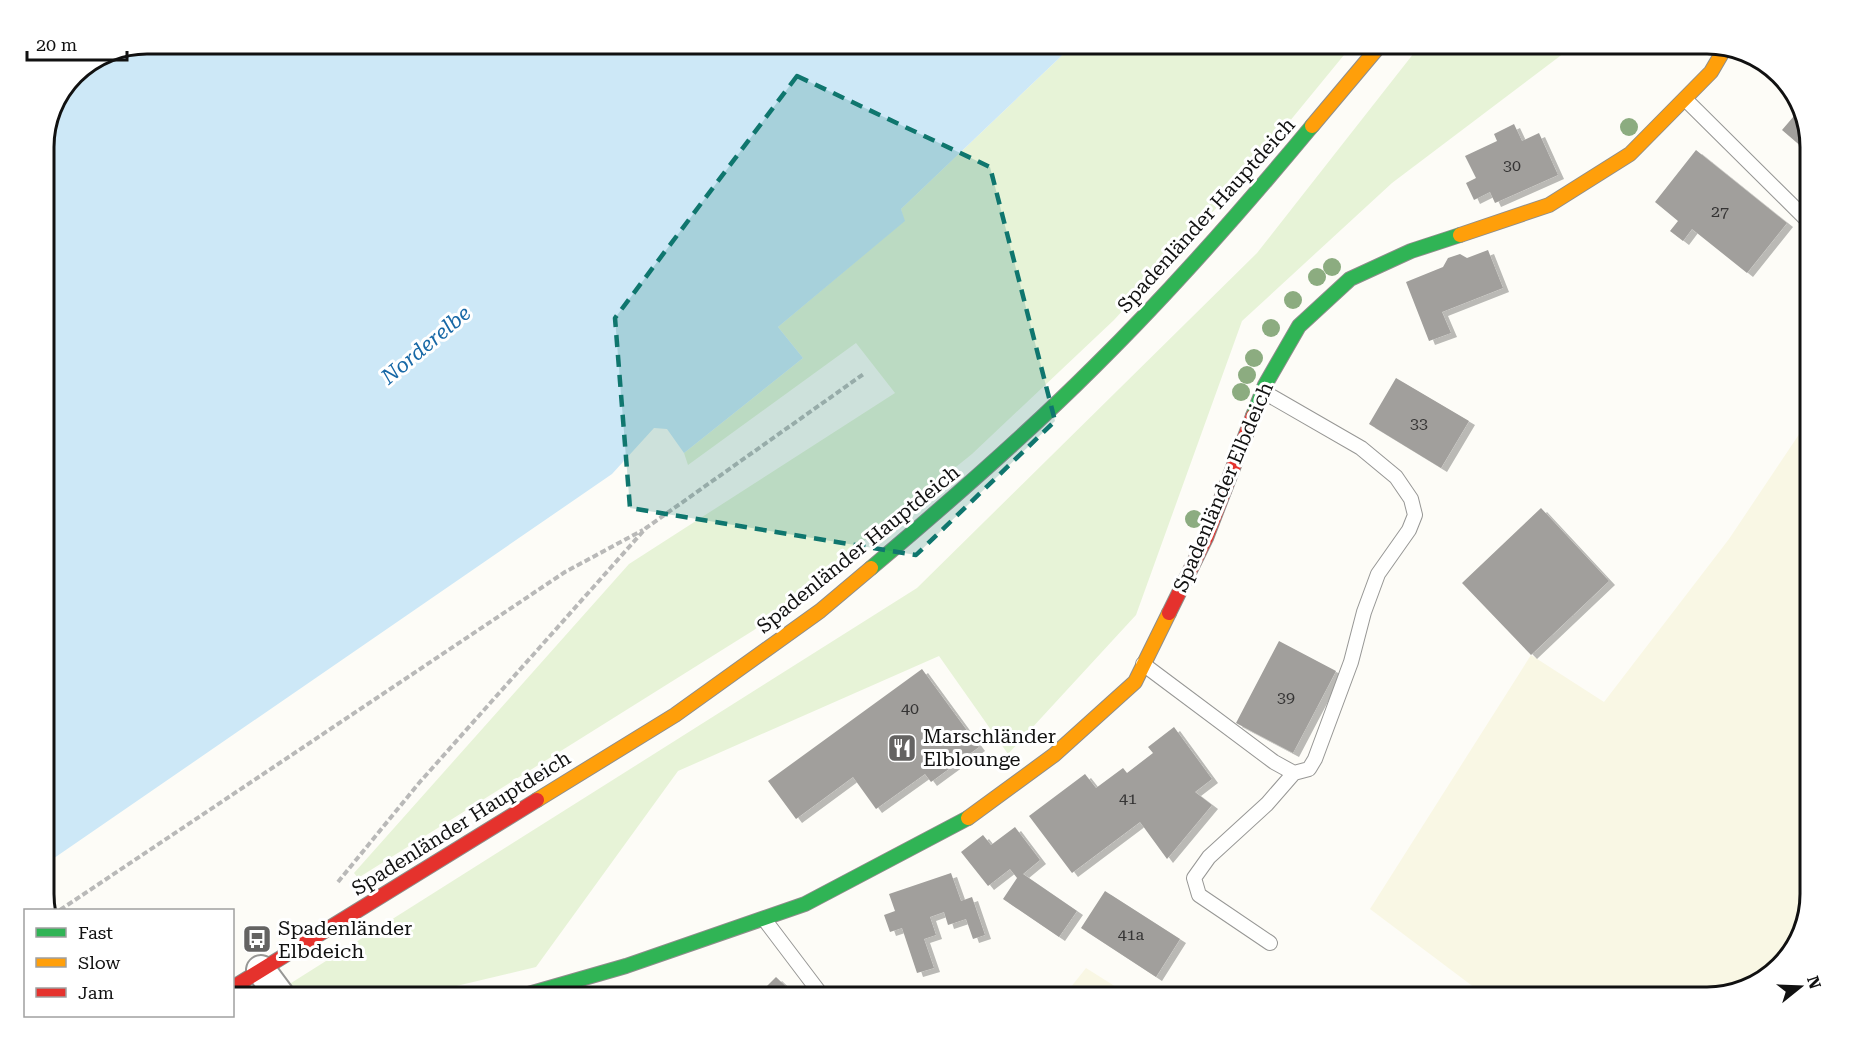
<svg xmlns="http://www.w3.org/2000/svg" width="1854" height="1041" font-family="'Roboto Serif',serif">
<defs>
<filter id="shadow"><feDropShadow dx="6" dy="4" stdDeviation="0" flood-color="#0004"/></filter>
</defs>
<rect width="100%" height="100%" fill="#fdfcf7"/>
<path fill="#f9f7e4" d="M1810 418V894L1797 945 1759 983 1707 997H1487L1370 909 1531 655 1604 702 1729 539Z
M1086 968 1132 997H1063Z"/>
<path fill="#e7f3d7" d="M1074 44H1353L1240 182 1114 320 972 454 754 630 358 878 354 873 629 564 895 393 856 343 688 465 684 453 803 358 778 327 904 221 901 209Z
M1421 44H1576L1392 183 1242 321 1136 615 1008 754 939 656 678 771 536 967 410 997H286L280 990 917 588 1257 253Z"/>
<path fill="#cde8f7" d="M147 44H1074L901 209 905 221 778 327 803 358 684 453 667 429 654 428 612 474 44 865V141L74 74 108 51Z"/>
<path fill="#a19f9c" filter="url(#shadow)" d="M1800 109 1810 141V154L1782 130Z
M1514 124 1522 141 1539 133 1558 175 1495 203 1490 192 1474 200 1466 183 1476 178 1465 156 1497 141 1494 134Z
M1696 150 1787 223 1747 273 1692 229 1683 241 1670 231 1678 221 1655 202Z
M1488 250 1503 288 1442 312 1451 333 1429 341 1406 282 1443 267 1448 258 1460 254 1467 258Z
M1396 378 1469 421 1441 468 1369 424Z
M1541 508 1609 581 1531 655 1462 583Z
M1279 641 1336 671 1293 753 1236 723Z
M922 669 979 747 931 782 925 774 876 809 853 777 796 819 768 781Z
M1174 727 1212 779 1195 792 1212 805 1167 859 1140 822 1072 873 1029 816 1085 774 1096 788 1123 768 1127 773 1153 753 1148 747Z
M1015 827 1040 860 1023 874 1077 911 1059 937 1003 899 1017 878 1010 869 988 886 961 852 983 835 991 845Z
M951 873 961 901 972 897 985 935 973 939 966 919 948 925 944 912 930 917 936 935 924 939 934 968 917 973 902 928 890 932 884 915 895 911 889 894Z
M1105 891 1180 939 1156 977 1081 928Z
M776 977 797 997H756Z"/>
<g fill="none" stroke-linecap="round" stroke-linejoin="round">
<g stroke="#979795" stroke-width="16">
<path id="lane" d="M1685 99 1810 223
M1143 664 1274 762 1294 773 1309 769 1315 759 1351 662 1364 612 1378 574 1409 530 1415 515 1411 499 1396 477 1361 448 1262 391
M764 919 823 997
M1270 943 1199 895 1194 878 1209 857 1267 804 1294 773"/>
</g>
<g stroke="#979795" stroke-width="32">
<path id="street" d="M261 970 281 997"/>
</g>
<g stroke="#8e8d8b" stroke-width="16">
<path id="fast" d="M1253 416 1265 385 1299 326 1350 279 1411 251 1460 235
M871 568C948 503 1024 437 1095 366 1172 290 1243 209 1312 126
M518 997 626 966 805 904 968 818"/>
</g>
<g stroke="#8e8d8b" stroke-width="16">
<path id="slow" d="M1312 126 1381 44
M1460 235 1549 205 1630 154 1711 72 1725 48
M537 800 675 715 820 611 871 568
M968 818 1054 755 1135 682 1169 613"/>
</g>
<g stroke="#8e8d8b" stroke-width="16">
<path id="jam" d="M1169 613 1206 538 1253 416
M232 988 537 800"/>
</g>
<path stroke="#b9b9b8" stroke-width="4" stroke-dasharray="6 3" stroke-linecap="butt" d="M338 882 419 783 646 528 865 373
M60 910 565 572 643 530"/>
<use href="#lane" stroke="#fffffe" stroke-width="14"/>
<use href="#street" stroke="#fffffe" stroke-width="28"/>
<use href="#fast" stroke="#30b455" stroke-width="14"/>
<use href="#slow" stroke="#ff9f0a" stroke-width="14"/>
<use href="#jam" stroke="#e5322d" stroke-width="14"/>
</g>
<g fill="#8cac80">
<circle cx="1629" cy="127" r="9"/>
<circle cx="1332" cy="267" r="9"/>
<circle cx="1317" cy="277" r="9"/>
<circle cx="1293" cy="300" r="9"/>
<circle cx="1271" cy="328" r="9"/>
<circle cx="1254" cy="358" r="9"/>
<circle cx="1247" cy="375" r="9"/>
<circle cx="1241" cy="392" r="9"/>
<circle cx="1194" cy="519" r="9"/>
</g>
<path fill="#0f766e" fill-opacity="0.2" stroke="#0f766e" stroke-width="4.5" stroke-dasharray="12 8" stroke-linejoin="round" d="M797 76 990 167 1055 421 916 555 630 508 615 318Z"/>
<defs>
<g id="restaurant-square" transform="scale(1.5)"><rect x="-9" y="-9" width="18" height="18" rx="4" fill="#646362" stroke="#fff"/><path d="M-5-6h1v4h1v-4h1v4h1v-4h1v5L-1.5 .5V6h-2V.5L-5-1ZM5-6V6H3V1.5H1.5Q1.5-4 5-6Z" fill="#fff"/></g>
<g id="bus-square" transform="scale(1.5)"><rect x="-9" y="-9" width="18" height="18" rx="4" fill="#646362" stroke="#fff"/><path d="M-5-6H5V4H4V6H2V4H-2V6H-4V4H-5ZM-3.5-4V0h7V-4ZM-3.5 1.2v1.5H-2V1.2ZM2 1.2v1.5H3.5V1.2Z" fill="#fff"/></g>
</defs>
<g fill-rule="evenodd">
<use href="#restaurant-square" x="902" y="748"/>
<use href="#bus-square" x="257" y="939"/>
</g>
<g text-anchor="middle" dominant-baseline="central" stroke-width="6" stroke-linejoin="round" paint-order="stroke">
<g font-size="16" fill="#353434">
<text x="1512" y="165">30</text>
<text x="1720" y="211">27</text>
<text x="1419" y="423">33</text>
<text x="1286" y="697">39</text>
<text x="910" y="708">40</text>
<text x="1128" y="798">41</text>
<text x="1131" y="934">41a</text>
</g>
<g font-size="20" fill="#111" stroke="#fff">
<text transform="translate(1206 215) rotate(-48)">Spadenländer Hauptdeich</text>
<text transform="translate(1223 487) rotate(-67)">Spadenländer Elbdeich</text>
<text transform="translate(858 549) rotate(-39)">Spadenländer Hauptdeich</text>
<text transform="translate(461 823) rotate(-32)">Spadenländer Hauptdeich</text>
</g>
<g font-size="20" fill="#111" stroke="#fff" text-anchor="start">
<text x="923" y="736">Marschländer<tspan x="923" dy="23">Elblounge</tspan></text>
<text x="278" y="928">Spadenländer<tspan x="278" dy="23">Elbdeich</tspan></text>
</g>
<g font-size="21" font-style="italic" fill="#1768a6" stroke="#fff">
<text transform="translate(426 345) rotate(-40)">Norderelbe</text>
</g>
</g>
<path d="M0 0H1854V1041H0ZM147 54H1707A93 93 0 0 1 1800 147V894A93 93 0 0 1 1707 987H147A93 93 0 0 1 54 894V147A93 93 0 0 1 147 54Z" fill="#fff" fill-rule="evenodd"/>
<path fill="none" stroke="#111" stroke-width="3" d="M147 54H1707A93 93 0 0 1 1800 147V894A93 93 0 0 1 1707 987H147A93 93 0 0 1 54 894V147A93 93 0 0 1 147 54Z"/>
<rect x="24" y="909" width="210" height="108" fill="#ffffff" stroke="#a0a0a0" stroke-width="1.5"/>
<rect x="36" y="928" width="30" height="9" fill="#30b455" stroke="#a0a0a0" stroke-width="1.5"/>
<text x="78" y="939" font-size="18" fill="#111111">Fast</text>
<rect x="36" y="958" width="30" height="9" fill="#ff9f0a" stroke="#a0a0a0" stroke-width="1.5"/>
<text x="78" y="969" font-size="18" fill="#111111">Slow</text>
<rect x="36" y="988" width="30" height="9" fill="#e5322d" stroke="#a0a0a0" stroke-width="1.5"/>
<text x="78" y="999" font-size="18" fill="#111111">Jam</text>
<g transform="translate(1800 987) rotate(72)" stroke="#ffffff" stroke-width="4.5" paint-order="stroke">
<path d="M0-4.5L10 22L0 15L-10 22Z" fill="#111111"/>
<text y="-9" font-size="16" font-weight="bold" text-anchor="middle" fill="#111111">N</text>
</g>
<path d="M27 51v9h100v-9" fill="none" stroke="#111111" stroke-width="3"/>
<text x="36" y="51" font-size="18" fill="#111111" stroke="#ffffff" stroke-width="4.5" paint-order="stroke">20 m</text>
</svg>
